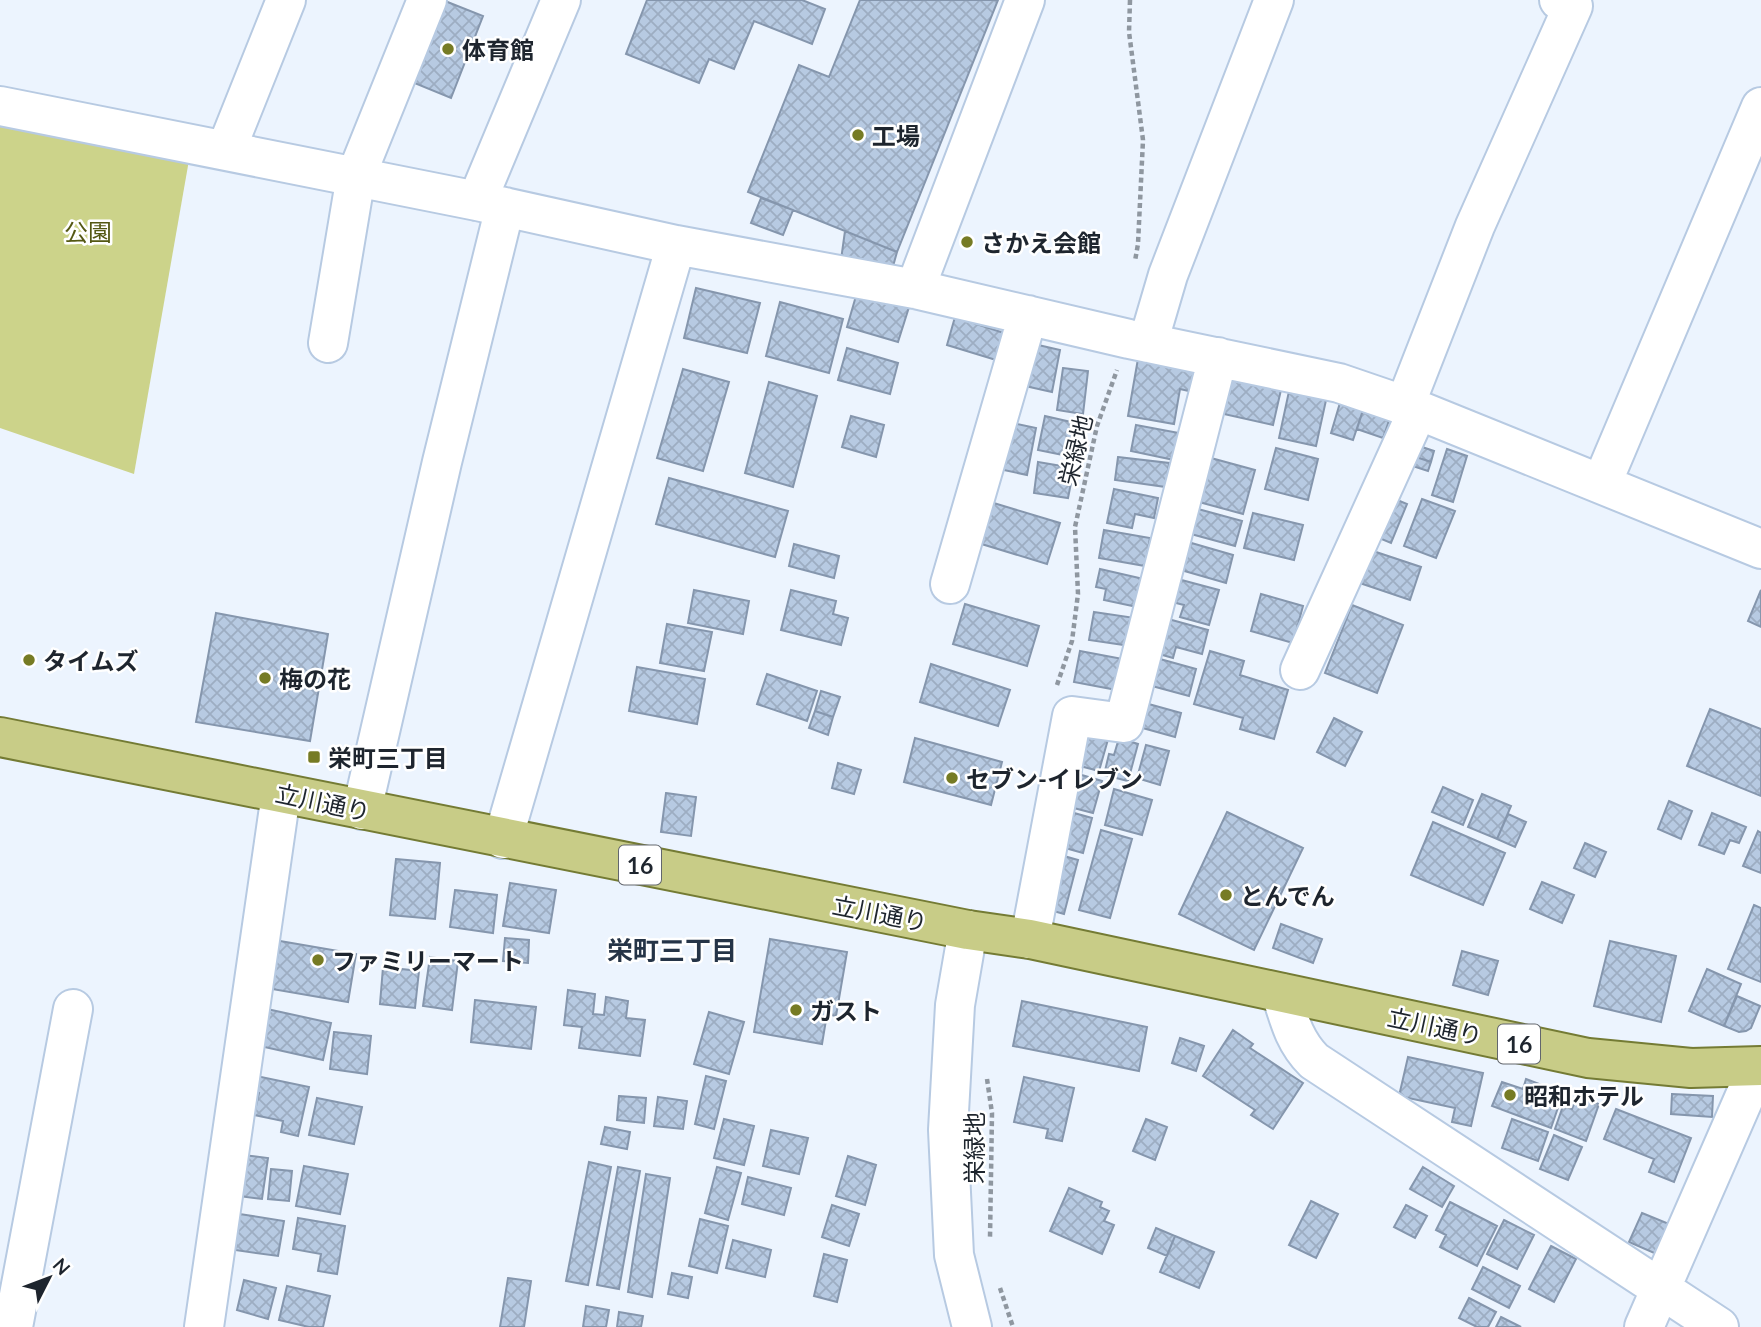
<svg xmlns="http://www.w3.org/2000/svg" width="1761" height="1327" font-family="Lato,'Noto Sans JP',sans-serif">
<defs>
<pattern id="building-cross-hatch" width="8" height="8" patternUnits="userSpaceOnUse" patternTransform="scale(1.75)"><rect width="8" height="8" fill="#b7cae2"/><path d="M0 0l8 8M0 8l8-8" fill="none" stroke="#9dadc2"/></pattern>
</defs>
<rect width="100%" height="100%" fill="#ecf4fe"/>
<path fill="#ccd38a" d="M0 123 189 160 134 474 0 428Z"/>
<path fill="url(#building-cross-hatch)" stroke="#8596ad" stroke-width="2" d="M647 0H802L825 9 812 44 754 21 734 69 709 59 699 83 626 54Z
M860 0H998L897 252 748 192 799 65 829 77Z
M445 1 483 16 451 98 412 82Z
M761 198 793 210 783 235 751 223Z
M845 231 897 252 890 277 840 267Z
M696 288 760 303 747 353 684 338Z
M858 289 910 304 898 342 847 327Z
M780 302 843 319 829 373 766 356Z
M955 317 1004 333 996 360 947 345Z
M1034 344 1060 350 1052 392 1025 386Z
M847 348 898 363 890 394 838 380Z
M1139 353 1198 364 1193 392 1180 389 1174 424 1128 416Z
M1063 368 1088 371 1083 414 1057 410Z
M1225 368 1283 381 1273 425 1215 412Z
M683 369 729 382 703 471 657 458Z
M769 382 817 396 793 487 745 473Z
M1291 382 1328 391 1316 446 1279 438Z
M1342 396 1365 404 1353 440 1331 433Z
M1365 404 1392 412 1383 438 1357 429Z
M851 416 884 425 876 457 842 447Z
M1045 416 1080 424 1073 457 1038 450Z
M1008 422 1036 428 1027 475 999 469Z
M1136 425 1179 433 1174 460 1131 451Z
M1410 443 1434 451 1431 462 1407 454Z
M1276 448 1318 459 1308 500 1265 489Z
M1447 449 1467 456 1453 502 1432 495Z
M1407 454 1431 462 1428 471 1403 463Z
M1118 457 1169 463 1166 487 1115 480Z
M1211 458 1255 470 1243 514 1199 502Z
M1038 462 1074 468 1068 498 1034 493Z
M669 478 788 511 775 557 656 524Z
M1114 489 1158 498 1154 518 1135 514 1132 528 1107 523Z
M1383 494 1407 504 1391 543 1367 533Z
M1422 499 1455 511 1436 558 1404 546Z
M987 501 1060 523 1047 564 975 542Z
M1198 509 1242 521 1235 546 1191 534Z
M1253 513 1303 525 1294 560 1244 548Z
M1104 530 1150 538 1145 566 1099 558Z
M1188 542 1233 555 1226 583 1181 570Z
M794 544 839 556 834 578 789 566Z
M1361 547 1421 567 1410 600 1351 580Z
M1100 569 1148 580 1142 608 1104 600 1106 589 1096 587Z
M1174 578 1219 590 1209 625 1180 617 1184 605 1168 601Z
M694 590 749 601 743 634 688 623Z
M791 590 836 601 833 614 848 618 841 645 781 630Z
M1761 590V627L1748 621Z
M1261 594 1303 606 1293 643 1251 631Z
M965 604 1039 626 1027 666 953 644Z
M1352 605 1403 625 1377 693 1325 673Z
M1094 612 1135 618 1131 646 1089 640Z
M216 613 328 634 310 741 196 722Z
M1161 617 1208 630 1202 654 1176 647 1173 658 1152 652Z
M667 624 712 632 704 671 660 663Z
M1080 651 1128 660 1122 691 1074 682Z
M1210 651 1244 661 1240 675 1288 690 1274 739 1240 729 1243 718 1194 704Z
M1160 659 1196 669 1189 696 1152 686Z
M931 664 1010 690 998 726 920 702Z
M637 667 705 679 697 724 629 711Z
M767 674 817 691 807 721 757 704Z
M821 691 840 697 833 717 815 711Z
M1145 703 1181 713 1175 737 1139 727Z
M1710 709 1761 729V796L1687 766Z
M815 711 833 717 828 735 809 728Z
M1334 718 1362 732 1345 766 1317 752Z
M1085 729 1109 736 1099 771 1076 765Z
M915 738 1002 762 991 805 904 782Z
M1119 738 1138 744 1128 781 1104 775 1109 754 1114 755Z
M1146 745 1169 751 1160 785 1137 778Z
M838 763 861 770 854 794 832 788Z
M1075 773 1102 781 1093 813 1066 806Z
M1443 787 1473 800 1463 825 1432 812Z
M1114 789 1152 800 1142 835 1105 825Z
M666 793 696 797 691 836 661 832Z
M1482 794 1511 806 1497 839 1468 827Z
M1669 801 1692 811 1681 839 1658 829Z
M1067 811 1092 818 1083 853 1058 846Z
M1227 812 1303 848 1254 950 1179 914Z
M1712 813 1746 827 1739 843 1730 840 1724 854 1699 845Z
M1508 814 1526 822 1515 847 1497 839Z
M1433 822 1505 853 1483 905 1411 875Z
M1101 830 1132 839 1110 918 1079 910Z
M1758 831 1761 833V873L1743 866Z
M1585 843 1606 852 1595 877 1574 868Z
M1057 854 1078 860 1064 914 1043 908Z
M396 859 440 863 435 919 390 915Z
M1542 882 1574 895 1562 923 1530 909Z
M510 883 556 890 549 933 503 926Z
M455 890 497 895 493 933 450 927Z
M1754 905 1761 908V982L1728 969Z
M1281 924 1322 939 1313 963 1273 948Z
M505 938 529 940 528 963 503 961Z
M770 939 847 952 836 1016 827 1014 822 1044 754 1032Z
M280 941 356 954 348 1002 272 989Z
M1610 941 1676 956 1661 1022 1594 1006Z
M1462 951 1498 961 1488 995 1453 985Z
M430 957 458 961 452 1010 423 1006Z
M383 967 419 971 415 1008 380 1004Z
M1707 969 1741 984 1724 1026 1689 1011Z
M568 990 595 994 593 1014 604 1015 606 997 628 1001 626 1018 645 1020 640 1056 579 1048 582 1027 564 1025Z
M1737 996 1760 1006 1751 1028 1746 1031 1739 1032 1724 1026Z
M475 1000 536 1007 531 1049 471 1042Z
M1022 1001 1147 1027 1139 1071 1013 1046Z
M267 1009 331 1023 323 1060 260 1046Z
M709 1012 744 1022 729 1074 694 1064Z
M1233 1030 1253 1044 1250 1048 1303 1083 1273 1129 1251 1115 1255 1110 1203 1076Z
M334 1032 371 1036 367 1074 330 1069Z
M1180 1038 1204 1046 1196 1071 1172 1063Z
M1408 1057 1483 1073 1471 1126 1452 1122 1455 1108 1399 1096Z
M252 1075 309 1087 298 1136 281 1132 283 1121 254 1115 259 1093 248 1090Z
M706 1076 726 1081 714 1129 695 1124Z
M1024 1077 1074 1088 1062 1141 1046 1138 1048 1129 1014 1122Z
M1526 1079 1563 1093 1551 1128 1492 1106 1502 1082 1523 1089Z
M1672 1094 1713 1096 1712 1117 1671 1114Z
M619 1096 646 1098 644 1123 617 1120Z
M1577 1096 1599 1104 1586 1141 1555 1129 1563 1106 1572 1109Z
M658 1097 687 1101 683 1129 654 1126Z
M317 1098 362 1107 354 1144 309 1135Z
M1616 1109 1691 1138 1674 1182 1649 1172 1654 1159 1604 1139Z
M724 1119 754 1126 744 1165 714 1158Z
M1146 1119 1167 1127 1155 1160 1133 1151Z
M1512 1119 1548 1132 1538 1161 1502 1148Z
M605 1127 630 1132 627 1149 601 1144Z
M771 1130 808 1138 799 1174 763 1166Z
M1554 1135 1582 1147 1568 1180 1540 1169Z
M243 1155 268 1158 262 1199 238 1196Z
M848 1156 876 1165 865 1205 836 1196Z
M589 1162 611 1167 588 1285 566 1281Z
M304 1166 348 1174 340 1214 296 1206Z
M618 1167 640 1171 619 1289 597 1285Z
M717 1167 741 1173 728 1220 705 1213Z
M1423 1167 1454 1186 1442 1207 1410 1189Z
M271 1169 292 1171 289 1201 268 1199Z
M646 1174 670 1178 652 1297 628 1292Z
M748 1177 791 1188 784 1215 742 1204Z
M1069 1188 1102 1202 1100 1207 1109 1211 1104 1221 1114 1225 1102 1254 1050 1231Z
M1311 1201 1338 1214 1316 1258 1289 1245Z
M1450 1202 1497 1226 1477 1266 1440 1247 1446 1235 1436 1230Z
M832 1205 859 1214 849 1246 822 1237Z
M1406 1205 1427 1216 1415 1238 1394 1227Z
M233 1213 284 1221 278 1256 228 1249Z
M1642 1213 1674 1226 1661 1256 1629 1242Z
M298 1218 345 1226 337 1274 318 1271 321 1254 293 1249Z
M700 1219 728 1226 717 1273 689 1266Z
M1504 1220 1534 1235 1517 1269 1487 1254Z
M1156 1228 1175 1236 1167 1256 1148 1248Z
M1175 1236 1214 1252 1199 1288 1160 1272Z
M733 1240 771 1250 765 1277 726 1268Z
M1551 1246 1576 1259 1554 1302 1529 1289Z
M824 1254 847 1260 837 1302 814 1296Z
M1483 1267 1520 1286 1509 1308 1472 1289Z
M672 1273 692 1277 688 1298 668 1294Z
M508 1278 531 1281 524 1327H500Z
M244 1280 276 1288 268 1319 237 1310Z
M287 1286 330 1296 323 1327H309L279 1320Z
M1469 1298 1496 1312 1488 1327H1477L1459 1318Z
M586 1306 609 1310 606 1327H583Z
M619 1312 643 1316 641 1327H617Z
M1501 1317 1521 1327H1496Z"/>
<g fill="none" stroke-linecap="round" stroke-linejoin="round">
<g stroke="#b7cae2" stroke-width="42">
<path id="minor" d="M0 106 477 201 676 245 915 289 1129 339 1339 383 1418 410 1761 549
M226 150 286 0
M477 201 561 0
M915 289 1025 0
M328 343 356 176 427 0
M1148 343 1168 275 1274 0
M1405 405 1475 226 1573 6 1559 0
M1602 483 1761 107
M950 584 1028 315
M1300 670 1418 410
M362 810 442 462 505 207
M503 839 676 245
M968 930 955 1005 948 1130 954 1255 972 1327
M1030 939 1072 716 1124 723 1218 357
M1281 993C1289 1019 1294 1041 1314 1061L1719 1327
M13 1327 73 1009
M204 1327 281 794
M1644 1327 1748 1089 1761 1074"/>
</g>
<g stroke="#747b34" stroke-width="42">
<path id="major" d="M0 737 968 930 1030 939 1588 1058 1691 1068 1761 1066"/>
</g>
<path stroke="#8f97a0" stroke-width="4.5" stroke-dasharray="5 3.5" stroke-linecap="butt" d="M1130 0 1129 32 1143 140 1138 244 1135 261
M1057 685 1072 641 1078 594 1075 527 1097 426 1117 370
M987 1079 992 1113 990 1238
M1000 1288 1013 1327"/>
<use href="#minor" stroke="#fff" stroke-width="38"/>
<use href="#major" stroke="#c8cc87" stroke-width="38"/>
</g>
<g fill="#767b24" stroke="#fff" stroke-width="2.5">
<circle cx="448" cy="49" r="7"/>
<circle cx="858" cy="135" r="7"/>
<circle cx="967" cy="242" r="7"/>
<circle cx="29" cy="660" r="7"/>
<circle cx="265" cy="678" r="7"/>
<rect x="307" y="750" width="14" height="14" rx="3.5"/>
<circle cx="952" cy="778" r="7"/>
<circle cx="1226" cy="895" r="7"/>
<circle cx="318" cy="960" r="7"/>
<circle cx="796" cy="1010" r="7"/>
<circle cx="1510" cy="1095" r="7"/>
</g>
<g text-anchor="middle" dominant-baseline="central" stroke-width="5" stroke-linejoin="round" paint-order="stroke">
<g fill="#fff" stroke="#62666d" stroke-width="2">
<rect x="619" y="845.5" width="42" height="39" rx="5"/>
<rect x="1498" y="1024.5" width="42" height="39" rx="5"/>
</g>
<g font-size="23" font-weight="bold" fill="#1e252e">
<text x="640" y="865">16</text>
<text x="1519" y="1044">16</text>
</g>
<g font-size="24" font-weight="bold" fill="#1e252e" stroke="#fff" text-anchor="start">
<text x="462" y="49">体育館</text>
<text x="872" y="135">工場</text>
<text x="981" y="242">さかえ会館</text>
<text x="43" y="660">タイムズ</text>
<text x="279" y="678">梅の花</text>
<text x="328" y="757">栄町三丁目</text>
<text x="966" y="778">セブン-イレブン</text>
<text x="1240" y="895">とんでん</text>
<text x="332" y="960">ファミリーマート</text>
<text x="810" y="1010">ガスト</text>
<text x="1524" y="1095">昭和ホテル</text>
</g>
<g font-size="24" fill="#545813" stroke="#fff">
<text x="88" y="231">公園</text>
</g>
<g font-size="24" fill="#1e252e" stroke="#fff">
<text transform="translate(1075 450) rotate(-76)">栄緑地</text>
<text transform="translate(323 802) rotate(12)">立川通り</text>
<text transform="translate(880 913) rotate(11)">立川通り</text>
<text transform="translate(1435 1026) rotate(12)">立川通り</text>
<text transform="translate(973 1148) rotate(-90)">栄緑地</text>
</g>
<g font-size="26" font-weight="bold" fill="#253447" stroke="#fff">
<text x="672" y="950">栄町三丁目</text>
</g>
</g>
<g transform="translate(49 1278) rotate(48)" stroke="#ffffff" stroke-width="5" paint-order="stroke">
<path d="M0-5L12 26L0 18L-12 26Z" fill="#1e252e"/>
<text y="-10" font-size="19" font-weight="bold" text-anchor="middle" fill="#1e252e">N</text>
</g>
</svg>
